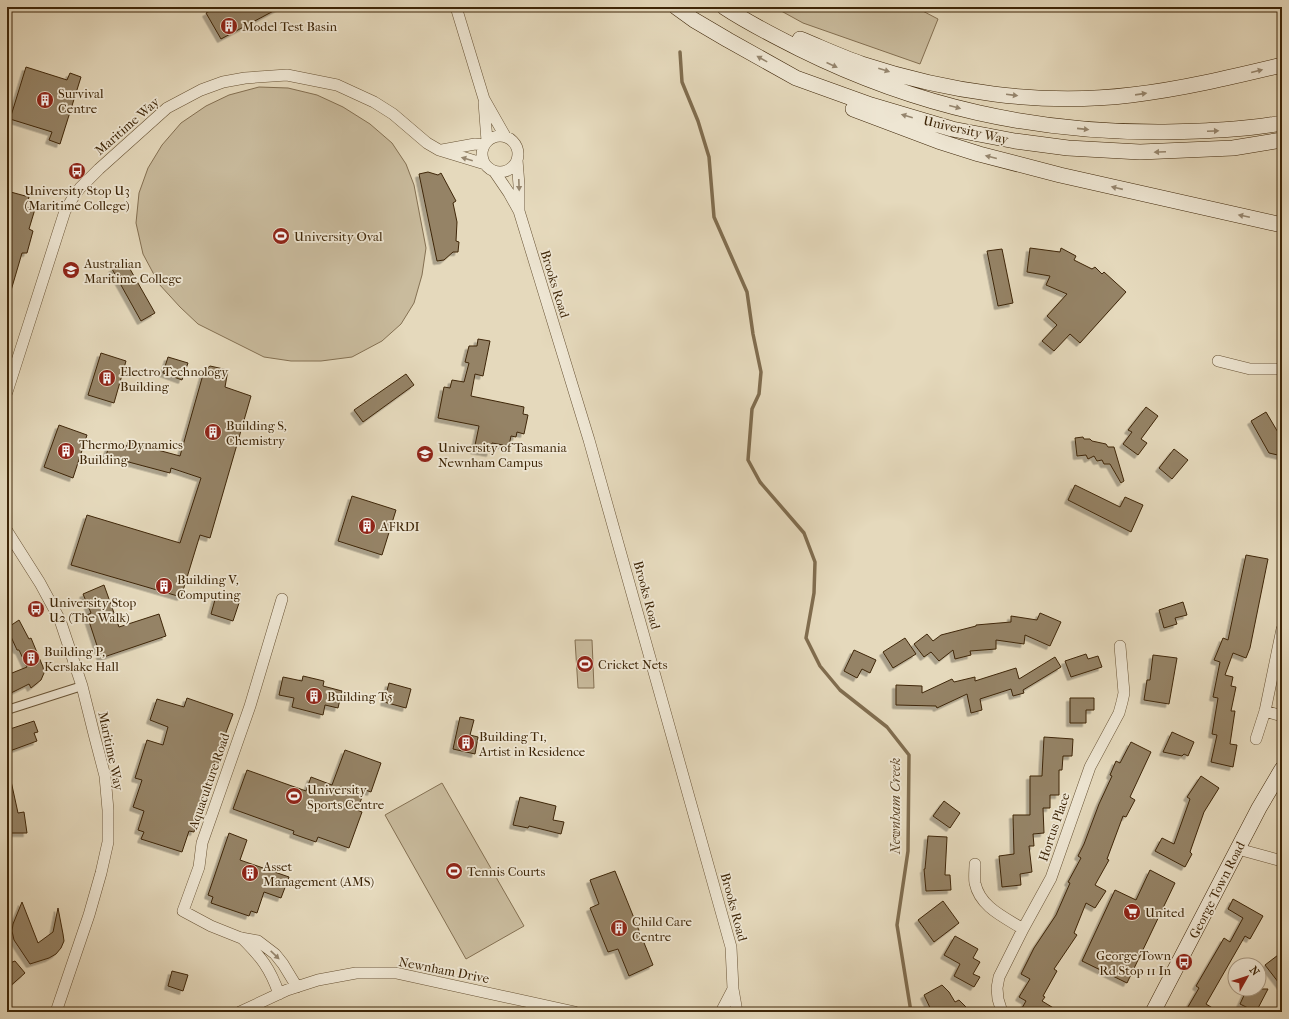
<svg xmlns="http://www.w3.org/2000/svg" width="1289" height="1019" font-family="'IM FELL French Canon',serif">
<defs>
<filter id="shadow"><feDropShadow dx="-3.5" dy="3.5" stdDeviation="0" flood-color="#0004"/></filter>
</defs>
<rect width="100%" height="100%" fill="#e5d9bc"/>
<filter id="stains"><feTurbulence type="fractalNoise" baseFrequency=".005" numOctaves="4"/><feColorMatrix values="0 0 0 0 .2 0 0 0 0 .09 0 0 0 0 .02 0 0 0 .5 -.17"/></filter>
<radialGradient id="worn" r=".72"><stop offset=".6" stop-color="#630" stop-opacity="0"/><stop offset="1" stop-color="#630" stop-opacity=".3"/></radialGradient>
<path fill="#c9bb9d" stroke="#847052" d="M774 7H915L938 19 920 64 803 23Z
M259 87 288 88 317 95 343 107 370 124 392 143 406 164 414 185 426 248 422 275 414 303 401 324 382 341 352 357 321 361H291L264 357 198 324 180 307 159 284 143 254 136 223 139 193 148 168 162 145 181 123 206 106 229 95Z
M575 640H592L594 688H578Z
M442 783 524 926 466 959 385 815Z"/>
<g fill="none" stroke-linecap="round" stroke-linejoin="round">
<path stroke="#806d4f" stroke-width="3.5" d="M680 52 682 82 698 121 709 157 714 217 747 292 753 334 761 372 759 394 752 409 748 460 760 482 804 533 815 562 814 593 806 638 820 666 840 690 887 727 909 755 908 851 897 925 911 1012"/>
</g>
<path fill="#958366" stroke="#3e2608" filter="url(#shadow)" d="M217 7H281L221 39 206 13Z
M26 67 67 80 70 73 81 77 60 144 49 140 52 132 10 119Z
M428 172 438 175 441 173 456 201 453 203 457 222 456 241 459 242 458 252H453L444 260 437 261 419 174Z
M7 191 29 197 26 207 35 209 29 229 33 231 27 253H22L10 294H7Z
M1030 248 1060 252 1061 248 1076 256 1074 260 1092 269 1095 267 1102 274 1104 272 1126 292 1080 343 1070 334 1054 351 1042 341 1057 325 1047 316 1067 294 1046 285 1050 276 1027 272Z
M1002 249 1013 303 998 306 987 251Z
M126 262 155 313 141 321 112 269Z
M478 339 490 341 483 376 475 374 471 396 524 407 523 414 528 415 524 434 517 432 516 437 511 436 509 446 492 443 490 453 474 450 479 426 438 418 444 387 450 388 452 380 464 382 469 363 465 362 469 346H477Z
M101 353 126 361 114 403 88 395Z
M168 357 188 363 182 380 163 373Z
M210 366 228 370 225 387 251 396 210 538 200 535 181 597 71 565 87 515 180 543 201 478 171 468 170 473 106 456 110 442 127 446 128 442 180 456 204 371Z
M406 374 414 385 363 422 354 410Z
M1146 407 1158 416 1141 439 1147 443 1138 455 1123 444 1132 432 1128 430Z
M1266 412 1282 439V456L1269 453 1251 421Z
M59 425 87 435 73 478 44 467Z
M1083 437 1084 439H1090L1092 441 1106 444 1108 447H1114L1124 481 1121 483 1110 464H1104L1102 460 1097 461 1094 456 1088 459 1086 455 1077 456 1075 438Z
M1174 449 1188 460 1172 479 1159 468Z
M1075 485 1120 507 1125 497 1143 505 1131 532 1068 500Z
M352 496 396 510 382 555 338 541Z
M1246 555 1268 559 1250 648 1246 658 1233 653 1225 675 1233 677 1231 686 1236 687 1231 711H1235L1230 744 1237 745 1233 767 1211 762 1217 735 1212 734 1218 698 1213 697 1220 662 1214 660 1223 638 1228 640Z
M104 585 119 627 159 614 166 636 101 658 87 615 91 613 83 594Z
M216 596 239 603 233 621 211 614Z
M1183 602 1187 615 1175 618 1177 624 1164 628 1159 610Z
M1040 613 1061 622 1050 646 1025 635 1024 644 996 640V649L970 651 971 655 955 659 953 650 939 661 931 652 924 657 914 644 927 634 933 641 941 635 976 626V625L1011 622V616L1037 620Z
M19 620 29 639 31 638 43 667 44 673 41 680 31 688 29 684 7 695V675L27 667 19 650H17L7 628Z
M905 638 916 654 893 668 883 652Z
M854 650 876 660 870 673 862 669 857 678 844 671Z
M1086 654 1088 659 1098 656 1102 667 1071 677 1065 661Z
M1153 655 1177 658 1169 704 1144 700 1147 680H1150Z
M1055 657 1061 667 1023 690 1024 693 1013 696 1011 689 980 699 982 710 971 713 967 694 937 708 936 706 896 705V685L922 686V693L952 679 954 682 975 677V681L1016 668 1019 679Z
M303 676 324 681 323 686 342 691 338 708 325 705 323 715 292 707 294 698 279 695 283 677 302 681Z
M389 683 411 689 406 708 384 702Z
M187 698 233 714 222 743 225 744 218 764 214 762 194 832 189 831 182 852 141 839 144 832 138 830 144 811 133 807 142 780 135 778 147 740 163 745 168 727 150 720 157 699 184 707Z
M1070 698H1094V710H1086V723H1070Z
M460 717 474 720 470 735 478 737 475 754 453 749Z
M34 721 38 732 34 733 37 741 7 752V730Z
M1172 732 1194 742 1188 756 1184 754 1182 756 1163 752Z
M1044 737 1073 739 1072 756H1063L1062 770H1059V795H1050V808H1043L1044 833 1033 834 1034 846H1029L1032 872 1020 874 1021 885 1002 887 999 856 1014 854 1013 815H1030V776H1042Z
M1131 742 1151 752 1130 797 1135 800 1126 817 1123 816 1107 859 1109 860 1095 885 1106 891 1095 908 1086 903 1074 933 1077 935 1054 969 1057 971 1043 996 1045 997 1042 1001 1060 1012H1029L1022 1008 1026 1001 1019 997 1030 979 1021 974 1034 948 1056 915 1070 883 1068 882 1081 858 1078 856 1084 844 1099 804 1112 776 1110 775 1116 761 1120 763Z
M345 750 381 763 371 792 365 790 357 810 362 812 349 848 318 837 316 842 293 834 294 831 233 809 247 770 306 791 311 777 332 785Z
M1201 776 1219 788 1204 812 1190 852 1192 854 1185 867 1155 851 1162 838 1174 844 1190 799 1187 797Z
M7 781H11L18 813 24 812 27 833H7Z
M520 797 556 806 553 820 564 822 561 834 529 826 528 828 513 825Z
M944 801 960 813 950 828 933 816Z
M229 833 247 840 240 860 289 877 281 898 264 892 257 913 251 911 249 916 211 903 213 897 208 895Z
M928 836 947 837 945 875H950L951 890 926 891 924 869H925Z
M1150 870 1175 883 1127 983 1082 961 1115 890 1136 900Z
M615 871 653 965 629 976 618 949 608 952 590 908 599 904 590 880Z
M1233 899 1263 916 1250 939 1245 936 1206 1004 1219 1012H1185L1199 988 1196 986 1224 938 1230 942 1243 918 1228 909Z
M943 901 959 923 934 942 918 920Z
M22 902 38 943 53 932 58 908 63 934 64 941 61 948 56 954 49 958 30 964 14 940 12 931 13 924Z
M955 936 978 949 973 958 980 962 973 974 980 977 974 987 954 976 960 964 944 955Z
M1282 952V987L1265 965Z
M15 961 25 973 7 989V964Z
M172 971 188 975 183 991 168 986Z
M942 985 949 992 955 1002 959 1000 971 1012H932L924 995Z
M1247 989H1268L1256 1012 1240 1004Z"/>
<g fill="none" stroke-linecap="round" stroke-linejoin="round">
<g stroke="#685335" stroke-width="10">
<path id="pedestrian" d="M7 710 82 686"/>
</g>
<g stroke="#685335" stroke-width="12">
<path id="minor" d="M456 7 484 99 505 136
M484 102 487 141
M482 154a18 18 0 1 1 36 0a18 18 0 1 1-36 0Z
M442 150 475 144 484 145
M517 160 519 185V210
M494 171 509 193 519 211 589 440 731 947 733 989 737 1012
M1218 361 1250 369H1276
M7 392 65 211 74 196 80 188 99 169 167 108 201 90 223 82 245 78 287 75 337 85 374 102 393 114 427 143 439 150 485 164
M7 531 40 583 60 620 82 686 94 734 105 776 108 810V842L101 873 89 915 56 1012
M282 599 250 706 202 843 199 867 183 911 211 926 241 938 258 941 275 954 283 964 297 987
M1265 711 1282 716
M1256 739 1265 711 1282 629
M1238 849 1282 861
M975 864C975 870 974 877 975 883 980 907 1004 917 1023 929
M242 938C261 957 270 968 279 994
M240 1012 287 990 318 980 356 973H396L575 1012
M721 1012 733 989
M1002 1012 998 999 997 988 999 977 1023 929 1051 878 1090 767 1119 713 1122 702 1124 693 1120 646"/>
</g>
<g stroke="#3e2608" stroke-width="16">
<path id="secondary" d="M676 7 694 20 728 40 796 78 871 105 952 129 1015 141 1068 148 1140 152 1233 148 1282 140
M724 7C748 23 774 36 800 49 917 107 1035 133 1165 132 1205 131 1243 130 1282 123
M800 39C820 47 841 57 862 64 947 92 1041 106 1131 95 1182 89 1232 77 1282 65
M853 109 938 141 979 154 1060 175 1282 225
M1153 1012 1259 808 1282 769"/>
</g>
<use href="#pedestrian" stroke="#eee6d3" stroke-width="8"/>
<use href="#minor" stroke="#eee6d3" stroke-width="11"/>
<use href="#secondary" stroke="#eee6d3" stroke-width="15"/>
</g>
<defs><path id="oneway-solid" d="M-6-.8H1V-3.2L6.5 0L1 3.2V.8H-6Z"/></defs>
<g fill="#96866e">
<use href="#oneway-solid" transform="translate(762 59) rotate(-151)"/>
<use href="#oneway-solid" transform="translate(832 65) rotate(24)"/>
<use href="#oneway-solid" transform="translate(884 70) rotate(17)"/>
<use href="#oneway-solid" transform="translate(1257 71) rotate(-14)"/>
<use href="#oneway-solid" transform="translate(1141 94) rotate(-8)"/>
<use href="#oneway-solid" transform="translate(1012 95) rotate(7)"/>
<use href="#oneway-solid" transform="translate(955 107) rotate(15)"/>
<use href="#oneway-solid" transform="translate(907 116) rotate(-164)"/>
<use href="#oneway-solid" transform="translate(1083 129) rotate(6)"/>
<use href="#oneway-solid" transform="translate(1213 131) rotate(-2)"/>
<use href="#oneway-solid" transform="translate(1160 152) rotate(178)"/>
<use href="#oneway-solid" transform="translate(991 157) rotate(-166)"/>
<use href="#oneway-solid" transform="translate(467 159) rotate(-164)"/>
<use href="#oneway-solid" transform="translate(519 185) rotate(88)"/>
<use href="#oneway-solid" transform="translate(1117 188) rotate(-167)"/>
<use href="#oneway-solid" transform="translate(1244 216) rotate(-168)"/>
<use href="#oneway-solid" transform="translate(275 955) rotate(44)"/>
</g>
<defs>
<g id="building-disc" transform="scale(0.9)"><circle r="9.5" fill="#8f2418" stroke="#eee6d3"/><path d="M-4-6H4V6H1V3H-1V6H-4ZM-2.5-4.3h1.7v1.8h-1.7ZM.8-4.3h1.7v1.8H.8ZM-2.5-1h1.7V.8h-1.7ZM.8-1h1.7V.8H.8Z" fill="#fff"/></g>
<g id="bus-disc" transform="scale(0.9)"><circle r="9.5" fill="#8f2418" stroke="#eee6d3"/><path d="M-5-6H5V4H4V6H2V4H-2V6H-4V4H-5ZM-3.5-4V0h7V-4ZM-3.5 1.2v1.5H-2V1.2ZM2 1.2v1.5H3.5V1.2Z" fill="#fff"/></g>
<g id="stadium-disc" transform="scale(0.9)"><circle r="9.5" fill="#8f2418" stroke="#eee6d3"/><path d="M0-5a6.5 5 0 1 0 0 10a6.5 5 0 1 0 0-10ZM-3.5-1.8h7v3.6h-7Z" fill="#fff"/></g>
<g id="university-disc" transform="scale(0.9)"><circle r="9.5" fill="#8f2418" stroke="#eee6d3"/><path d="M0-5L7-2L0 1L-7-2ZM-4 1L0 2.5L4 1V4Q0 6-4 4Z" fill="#fff"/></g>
<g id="supermarket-disc" transform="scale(0.9)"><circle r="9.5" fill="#8f2418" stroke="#eee6d3"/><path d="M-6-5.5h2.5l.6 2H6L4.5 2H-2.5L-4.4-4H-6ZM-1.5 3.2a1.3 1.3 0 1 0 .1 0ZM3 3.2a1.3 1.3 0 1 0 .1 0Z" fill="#fff"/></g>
</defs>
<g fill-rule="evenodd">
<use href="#building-disc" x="229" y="26"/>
<use href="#building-disc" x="45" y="100"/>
<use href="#bus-disc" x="77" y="171"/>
<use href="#stadium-disc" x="281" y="236"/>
<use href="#university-disc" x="71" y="270"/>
<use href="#building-disc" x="107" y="378"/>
<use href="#building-disc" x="213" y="432"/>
<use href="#building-disc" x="66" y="451"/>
<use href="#university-disc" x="425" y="454"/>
<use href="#building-disc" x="367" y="526"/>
<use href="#building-disc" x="164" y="586"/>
<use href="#bus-disc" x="36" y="609"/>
<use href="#building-disc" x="31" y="658"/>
<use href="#stadium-disc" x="585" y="664"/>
<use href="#building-disc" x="314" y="696"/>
<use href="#building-disc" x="466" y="743"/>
<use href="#stadium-disc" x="294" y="796"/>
<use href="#stadium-disc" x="454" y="871"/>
<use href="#building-disc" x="250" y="873"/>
<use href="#supermarket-disc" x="1132" y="912"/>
<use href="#building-disc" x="619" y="928"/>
<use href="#bus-disc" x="1184" y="962"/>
</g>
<g text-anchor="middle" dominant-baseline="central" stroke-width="3.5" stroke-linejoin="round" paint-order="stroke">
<g font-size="13" fill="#3e2608" stroke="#eee6d3" text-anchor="start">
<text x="242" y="26">Model Test Basin</text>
<text x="58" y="93">Survival<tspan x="58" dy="15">Centre</tspan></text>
<text x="77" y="190" text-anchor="middle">University Stop U3<tspan x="77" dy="15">(Maritime College)</tspan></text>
<text x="294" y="236">University Oval</text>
<text x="84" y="263">Australian<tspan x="84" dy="15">Maritime College</tspan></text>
<text x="120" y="371">Electro Technology<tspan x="120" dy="15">Building</tspan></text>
<text x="226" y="425">Building S,<tspan x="226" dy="15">Chemistry</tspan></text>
<text x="79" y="444">Thermo Dynamics<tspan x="79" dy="15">Building</tspan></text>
<text x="438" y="447">University of Tasmania<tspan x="438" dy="15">Newnham Campus</tspan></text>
<text x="380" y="526">AFRDI</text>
<text x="177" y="579">Building V,<tspan x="177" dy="15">Computing</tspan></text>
<text x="49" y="602">University Stop<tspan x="49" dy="15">U2 (The Walk)</tspan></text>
<text x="44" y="651">Building P,<tspan x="44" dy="15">Kerslake Hall</tspan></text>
<text x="598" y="664">Cricket Nets</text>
<text x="327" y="696">Building T5</text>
<text x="479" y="736">Building T1,<tspan x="479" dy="15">Artist in Residence</tspan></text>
<text x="307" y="789">University<tspan x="307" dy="15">Sports Centre</tspan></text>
<text x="263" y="866">Asset<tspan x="263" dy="15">Management (AMS)</tspan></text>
<text x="467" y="871">Tennis Courts</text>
<text x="1145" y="912">United</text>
<text x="632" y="921">Child Care<tspan x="632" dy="15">Centre</tspan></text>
<text x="1171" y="955" text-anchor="end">George Town<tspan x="1171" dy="15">Rd Stop 11 In</tspan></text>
</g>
<g font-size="13" fill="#3e2608" stroke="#eee6d3">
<text transform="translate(127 126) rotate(-41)">Maritime Way</text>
<text transform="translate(966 130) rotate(13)">University Way</text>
<text transform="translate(555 284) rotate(73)">Brooks Road</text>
<text transform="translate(647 595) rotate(75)">Brooks Road</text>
<text transform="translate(111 751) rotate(78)">Maritime Way</text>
<text transform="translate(209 781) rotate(-71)">Aquaculture Road</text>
<text transform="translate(1054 827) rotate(-71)">Hortus Place</text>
<text transform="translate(1217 890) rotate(-63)">George Town Road</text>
<text transform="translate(734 907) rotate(75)">Brooks Road</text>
<text transform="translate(444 970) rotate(11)">Newnham Drive</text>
</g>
<g font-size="14" font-style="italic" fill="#5f492c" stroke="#eee6d3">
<text transform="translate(895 806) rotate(-90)">Newnham Creek</text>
</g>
</g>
<rect width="1289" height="1019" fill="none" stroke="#e5d9bc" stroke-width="24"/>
<rect x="8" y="8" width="1273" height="1003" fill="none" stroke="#3e2608" stroke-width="2"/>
<rect x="12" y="12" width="1265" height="995" fill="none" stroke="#3e2608"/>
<g transform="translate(1247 977) rotate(51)"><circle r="19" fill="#eee6d3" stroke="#a89982"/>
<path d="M0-3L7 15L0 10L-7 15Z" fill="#8f2418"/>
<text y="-6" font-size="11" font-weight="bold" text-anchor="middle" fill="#3e2608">N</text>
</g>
<rect width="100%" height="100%" filter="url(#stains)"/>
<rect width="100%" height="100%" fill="url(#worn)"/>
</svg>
